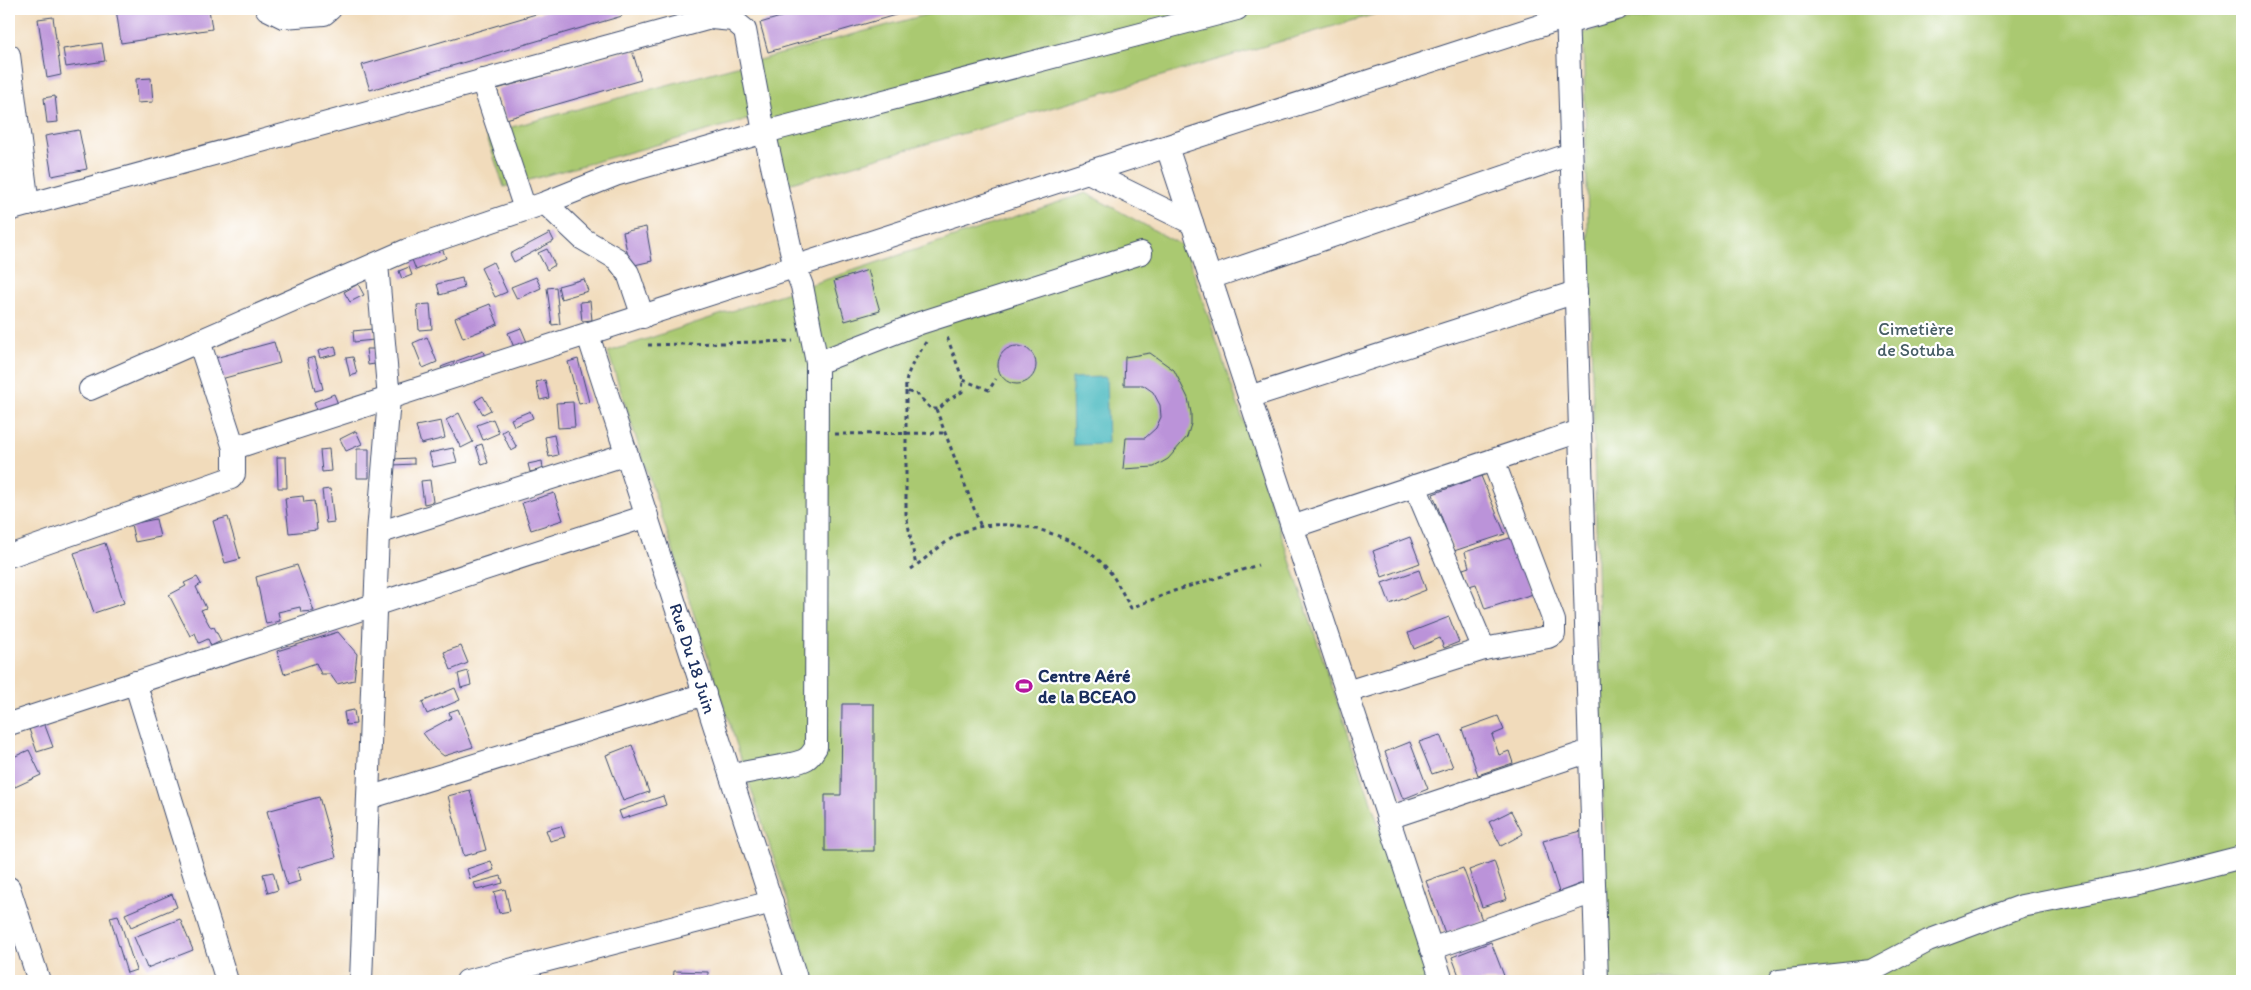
<svg xmlns="http://www.w3.org/2000/svg" width="2251" height="990" font-family="Itim,sans-serif">
<rect width="100%" height="100%" fill="#fff"/>
<filter id="ink" filterUnits="userSpaceOnUse"><feTurbulence type="fractalNoise" baseFrequency=".02" numOctaves="2"/><feDisplacementMap in="SourceGraphic" scale="10" xChannelSelector="R" yChannelSelector="G"/><feConvolveMatrix kernelMatrix="1 2 1 2 8 2 1 2 1" color-interpolation-filters="sRGB"/></filter>
<filter id="wash" filterUnits="userSpaceOnUse"><feTurbulence type="fractalNoise" baseFrequency=".0096" numOctaves="4" result="noise"/><feDisplacementMap in="SourceGraphic" scale="20" xChannelSelector="R" yChannelSelector="G"/><feGaussianBlur stdDeviation="1.12" result="paint"/><feColorMatrix in="noise" values="0 0 0 0 0 0 0 0 0 0 0 0 0 0 0 0 0 1.4 0 .05"/><feComposite in="paint" operator="in"/></filter>
<g filter="url(#wash)">
<rect width="100%" height="100%" fill="#f1dbbb"/>
<path fill="#aac971" stroke="#627c68" d="M947 9H1393L788 184 768 114 504 187 486 134Z
M1671 9H2242V981H1608L1583 33Z
M1086 193 1185 247 1431 981H814L608 352Z"/>
<path fill="#49b9c0" stroke="#32748f" d="M1106 377 1108 444 1073 445 1072 378Z"/>
<g id="blocks">
<path fill="#bb93d9" d="M116 9H209L212 29 121 43Z
M553 9H620L622 16 370 90 362 65Z
M808 9H916L768 52 760 23Z
M53 17 61 75 47 78 38 19Z
M102 43 105 61 66 67 63 49Z
M632 50 641 80 506 119 497 89Z
M151 78 153 102 137 103 136 79Z
M55 96 58 122 47 123 44 98Z
M79 130 87 169 52 176 45 136Z
M9 160 12 200 9 201Z
M646 227 652 261 630 266 623 232Z
M550 233 554 241 514 262 510 254Z
M441 246 446 258 416 270 411 257Z
M547 249 555 265 547 270 538 253Z
M493 262 507 292 495 297 481 268Z
M409 267 412 275 402 279 399 271Z
M868 270 880 311 845 321 834 281Z
M536 277 541 288 517 299 511 287Z
M462 278 464 288 440 295 437 284Z
M584 279 588 291 561 299 558 286Z
M358 284 364 295 350 302 344 292Z
M556 287 560 324 552 325 547 288Z
M590 301 592 320 582 321 580 302Z
M430 304 432 329 419 330 417 305Z
M490 304 498 324 463 338 455 318Z
M521 328 529 347 516 352 508 333Z
M373 329 374 340 354 342 353 331Z
M427 337 437 362 423 368 413 343Z
M274 342 280 363 221 379 215 358Z
M998 365a19 19 0 1 1 38 0a19 19 0 1 1-38 0Z
M335 346 337 354 320 358 318 351Z
M366 349H374L375 364 368 365Z
M483 351 486 360 444 375 441 367Z
M1150 353 1174 370 1188 398 1191 413V424L1187 437 1168 459 1154 467 1123 469 1126 438H1145L1156 428 1161 417 1160 405 1153 392 1143 385H1124L1125 357Z
M315 357 323 389 315 391 307 359Z
M353 357 357 374 350 376 346 358Z
M578 359 589 402 579 404 568 362Z
M545 380 549 398 540 400 536 382Z
M334 394 340 409 320 417 314 402Z
M483 396 491 410 483 414 475 401Z
M573 402 575 427 558 428 556 403Z
M530 411 533 418 514 426 511 419Z
M459 413 473 442 461 448 446 420Z
M493 419 499 433 483 440 477 425Z
M441 421 445 438 421 444 416 426Z
M507 429 517 448 511 451 502 432Z
M356 431 362 444 346 451 340 439Z
M554 435 558 455 549 457 545 437Z
M482 444 488 463 482 465 476 446Z
M453 448 457 462 433 467 429 453Z
M329 449 331 471 322 472 320 450Z
M357 449H369V478H357Z
M277 457H286L287 488H278Z
M414 458V464L393 465V459Z
M542 461 543 469 530 472 528 464Z
M1481 476 1505 534 1454 551 1433 494Z
M430 480 433 502 424 504 421 481Z
M330 489 334 522 326 523 322 490Z
M554 493 563 520 531 530 522 503Z
M303 496 304 502 314 501 317 530 289 533 285 498Z
M228 517 240 559 225 563 213 521Z
M156 519 160 537 135 542 131 524Z
M1410 537 1420 563 1382 577 1373 551Z
M1513 537 1533 594 1485 609 1476 584 1469 586 1463 569 1469 567 1465 552Z
M105 543 124 603 94 613 74 553Z
M297 565 314 611 301 612 300 607 278 612 280 621 266 624 256 577Z
M1419 570 1426 590 1390 604 1382 583Z
M197 577 201 584 196 587 206 608 201 610 211 628 214 627 221 641 211 646 208 639 199 643 195 633 190 636 169 595 186 586 184 583Z
M1449 617 1459 642 1444 648 1440 638 1414 649 1408 633Z
M338 632 357 654 354 680 337 684 330 674H321L316 663 284 674 277 651Z
M461 646 468 663 451 670 444 652Z
M468 671 471 685 461 688 458 674Z
M455 688 460 700 427 714 422 702Z
M842 704H874V851H825V795H841Z
M458 709 473 747 444 756 435 749 423 733 451 718 449 712Z
M354 710 356 724 346 725 344 712Z
M1498 716 1504 730 1492 735 1499 755 1509 751 1513 763 1478 775 1462 729Z
M44 723 53 747 37 752 29 729Z
M1440 735 1453 767 1432 774 1419 742Z
M1410 742 1428 789 1403 799 1385 752Z
M632 745 649 792 623 801 606 755Z
M29 750 41 775 15 787 9 774V759Z
M470 790 486 850 464 856 448 796Z
M663 796 666 805 622 819 619 811Z
M319 797 336 857 297 868 300 881 287 885 267 811Z
M1511 811 1523 834 1501 846 1489 822Z
M561 826 565 837 550 841 546 830Z
M1589 829 1590 880 1559 892 1543 841Z
M491 861 494 870 470 879 467 869Z
M1494 861 1507 899 1482 907 1469 870Z
M1463 868 1482 920 1445 933 1426 881Z
M273 872 278 890 268 893 263 874Z
M501 876 503 883 477 890 474 883Z
M505 889 510 911 499 913 494 892Z
M172 894 177 907 131 927 125 914Z
M118 915 136 970 127 973 110 917Z
M180 919 193 950 147 968 134 937Z
M1491 942 1506 981H1461L1452 957Z
M674 971 708 972V981H673Z"/>
</g>
</g>
<g filter="url(#ink)">
<use href="#blocks" fill-opacity="0" stroke="#3b496c" stroke-width="1"/>
<g fill="none" stroke-linecap="round" stroke-linejoin="round">
<g stroke="#3b496c" stroke-width="24">
<g id="minor">
<path d="M267 9 283 17 324 14 330 9"/>
<path d="M1567 9 1597 981"/>
<path d="M1567 23 1617 9"/>
<path d="M9 55 28 205"/>
<path d="M482 80 525 209"/>
<path d="M1167 147 1442 981"/>
<path d="M1088 172 1192 223"/>
<path d="M545 203 583 239 617 259 628 273 643 317"/>
<path d="M9 210 711 18 733 20 745 30 762 121 795 268 802 286 817 363"/>
<path d="M1210 278 1571 154"/>
<path id="s1" d="M588 335 797 981"/>
<path d="M90 389 407 250 545 203 615 175 765 132 1237 9"/>
<path d="M1249 397 1576 292"/>
<path d="M234 448 1567 17"/>
<path d="M1415 486 1484 649"/>
<path d="M1292 527 1580 431"/>
<path d="M378 533 627 454"/>
<path d="M9 556 231 478 234 474V448L199 341"/>
<path d="M135 682 227 981"/>
<path d="M1347 692 1484 649 1548 637 1554 634V621L1493 460"/>
<path d="M9 724 647 516"/>
<path d="M731 776C748 770 795 766 806 759 811 756 813 752 816 747L817 363 920 323 1141 253"/>
<path d="M368 798 705 694"/>
<path d="M1388 818 1590 751"/>
<path d="M9 888 39 981"/>
<path d="M1431 949 1594 892"/>
<path d="M361 981 378 533 389 399 377 264"/>
<path d="M467 981 772 902"/>
<path d="M1779 981 1871 971 1928 941 2022 906 2152 880 2242 857"/>
</g>
</g>
<path stroke="#3b496c" stroke-width="3" stroke-dasharray="4 4" stroke-linecap="butt" d="M926 342C917 357 904 373 906 391L918 395 931 409H939L948 400 962 392 963 380 946 334
M648 345 793 341
M963 380 989 390 996 379
M906 391V514L916 566
M936 409 981 527
M835 434 945 433
M911 569C930 556 949 536 971 529 1014 515 1082 536 1110 572 1118 583 1124 596 1131 608L1174 591 1258 565"/>
<use href="#minor" stroke="#fff" stroke-width="22"/>
</g>
</g>
<defs>
<g id="stadium-bare" transform="scale(1.35)"><path d="M0-5a6.5 5 0 1 0 0 10a6.5 5 0 1 0 0-10ZM-3.5-1.8h7v3.6h-7Z" fill="#b5179e" stroke="#fff" stroke-width="2.5" paint-order="stroke"/></g>
</defs>
<g fill-rule="evenodd">
<use href="#stadium-bare" x="1024" y="686"/>
</g>
<g text-anchor="middle" dominant-baseline="central" stroke-width="4.5" stroke-linejoin="round" paint-order="stroke">
<g font-size="18" fill="#465d64" stroke="#fff">
<text x="1916" y="329">Cimetière<tspan x="1916" dy="21">de Sotuba</tspan></text>
</g>
<g font-size="18" fill="#1b2f5e" stroke="#fff">
<text stroke="none"><textPath href="#s1" startOffset="340">Rue Du 18 Juin</textPath></text>
</g>
<g font-size="18" font-weight="bold" fill="#1b2f5e" stroke="#fff" text-anchor="start">
<text x="1038" y="676">Centre Aéré<tspan x="1038" dy="21">de la BCEAO</tspan></text>
</g>
</g>
<rect width="2251" height="990" fill="none" stroke="#fff" stroke-width="30"/>
</svg>
